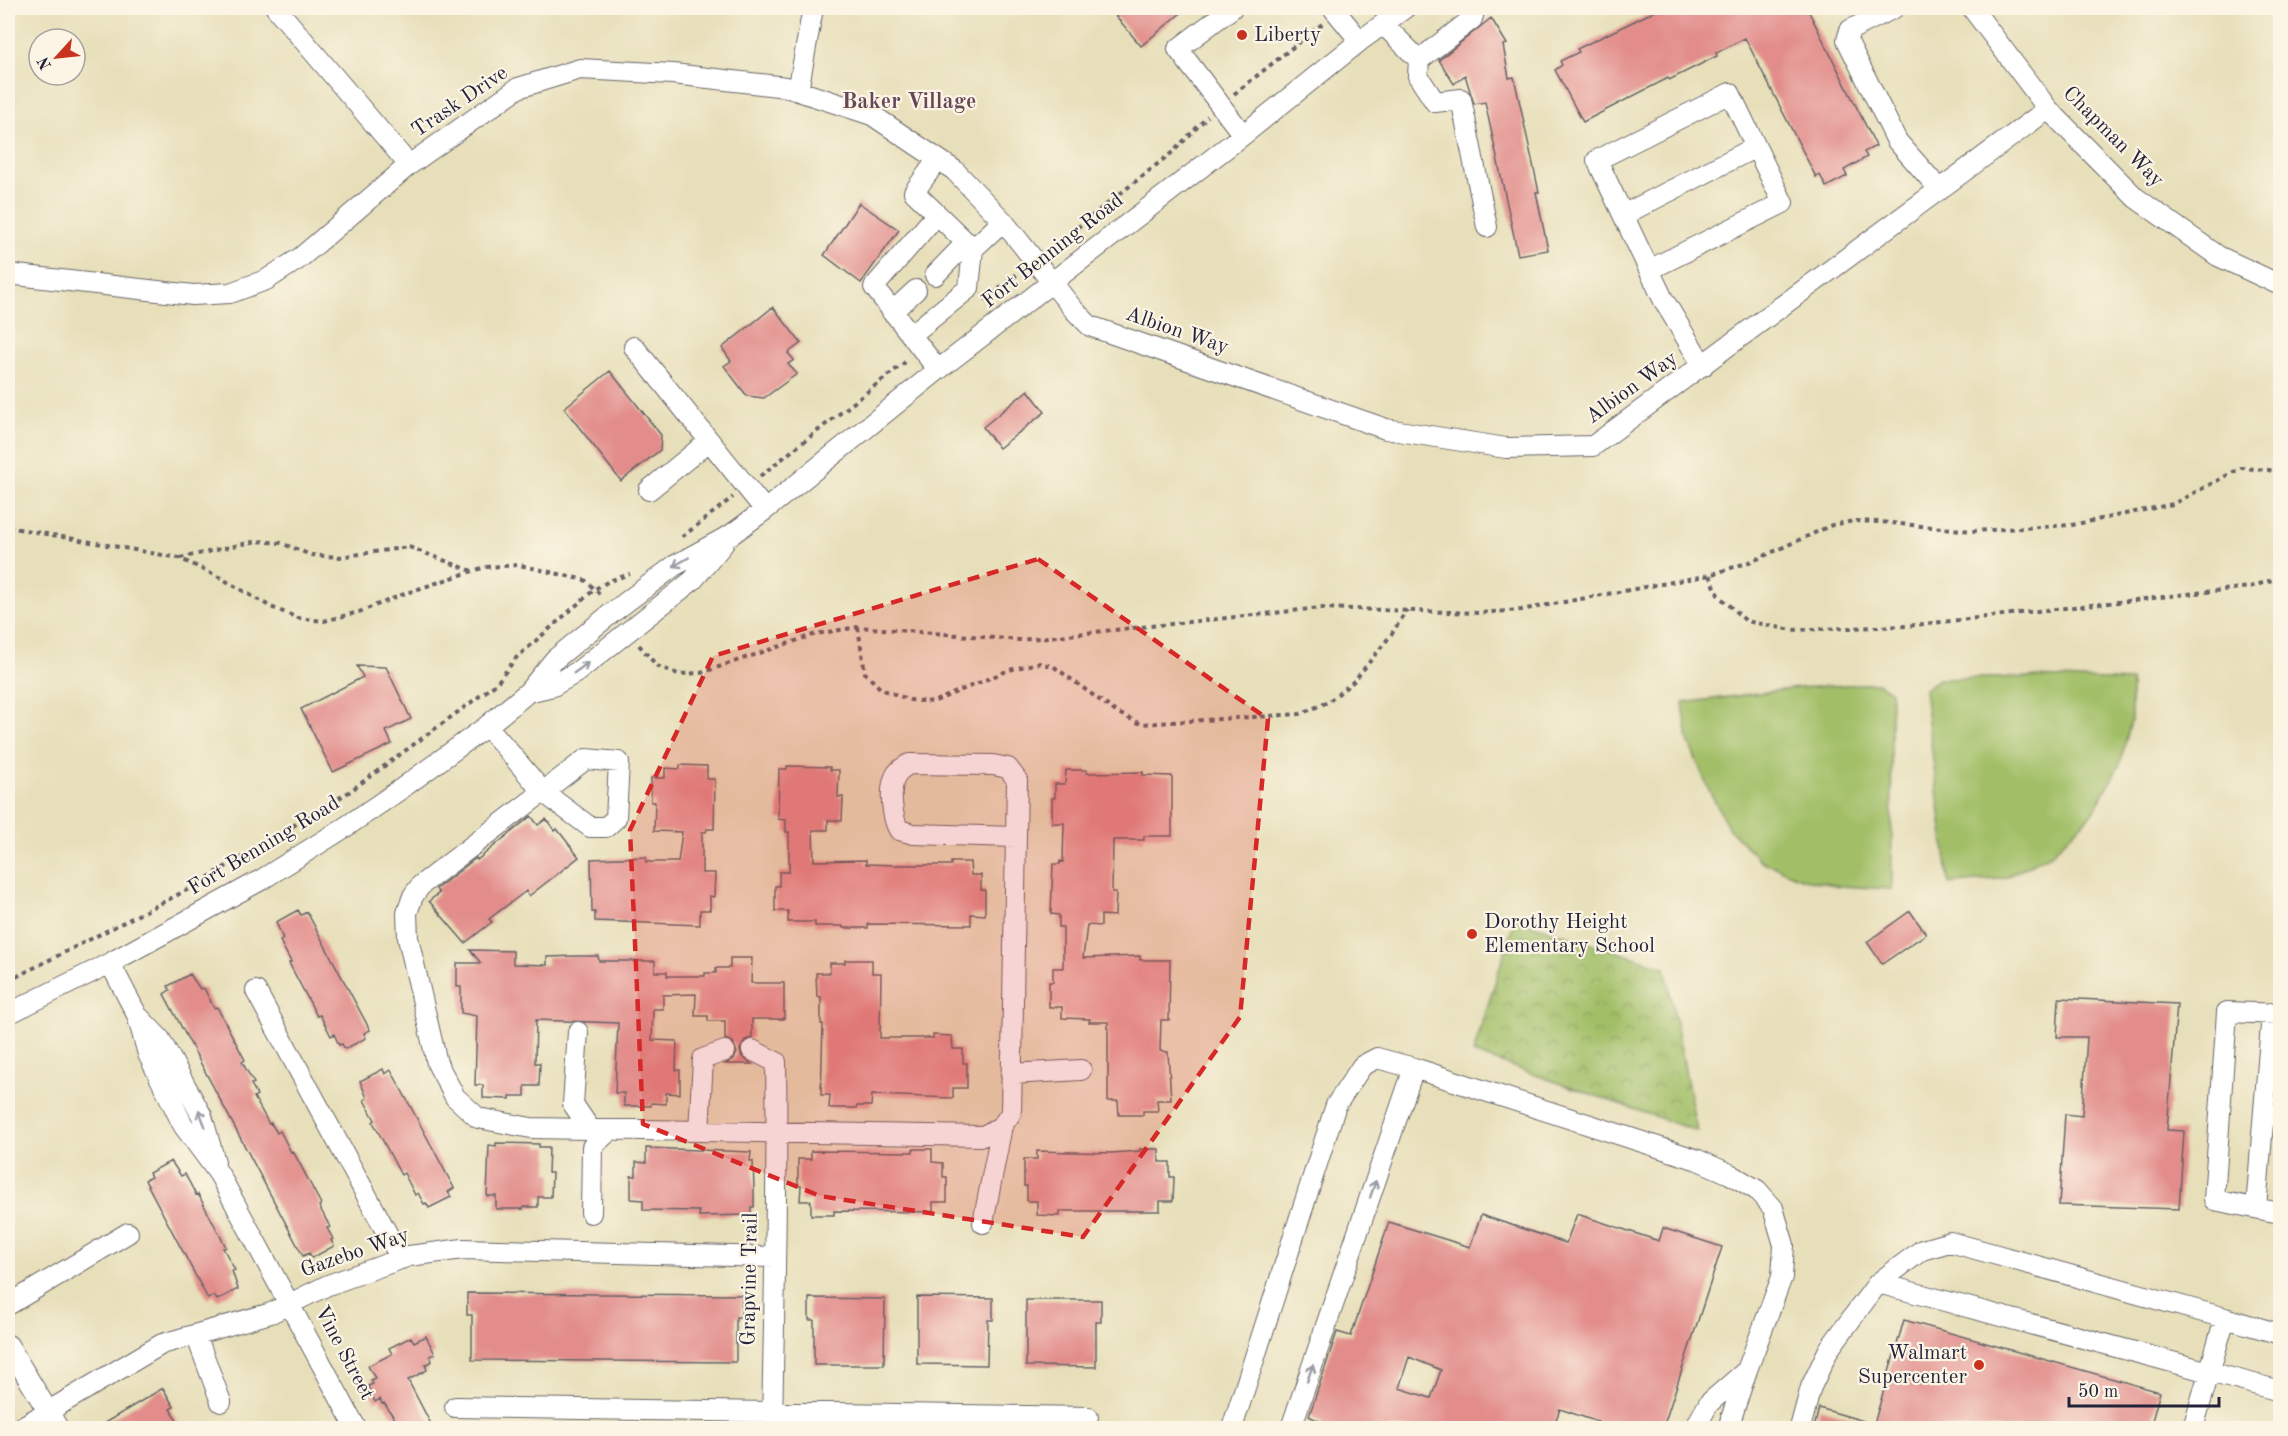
<svg xmlns="http://www.w3.org/2000/svg" width="2288" height="1436" font-family="'Old Standard TT',serif">
<defs>
<pattern id="park-crowns" width="20" height="18" patternUnits="userSpaceOnUse" patternTransform="scale(1.5)"><rect width="20" height="18" fill="#a2bf67"/><path d="M2 6a3 3 0 1 1 6 0M12 15a3 3 0 1 1 6 0" fill="none" stroke="#849b56"/></pattern>
</defs>
<rect width="100%" height="100%" fill="#fcf5e5"/>
<filter id="ink" filterUnits="userSpaceOnUse"><feTurbulence type="fractalNoise" baseFrequency=".0167" numOctaves="2"/><feDisplacementMap in="SourceGraphic" scale="12" xChannelSelector="R" yChannelSelector="G"/><feConvolveMatrix kernelMatrix="1 2 1 2 8 2 1 2 1" color-interpolation-filters="sRGB"/></filter>
<filter id="wash" filterUnits="userSpaceOnUse"><feTurbulence type="fractalNoise" baseFrequency=".008" numOctaves="4" result="noise"/><feDisplacementMap in="SourceGraphic" scale="24" xChannelSelector="R" yChannelSelector="G"/><feGaussianBlur stdDeviation="1.35" result="paint"/><feColorMatrix in="noise" values="0 0 0 0 0 0 0 0 0 0 0 0 0 0 0 0 0 1.4 0 .05"/><feComposite in="paint" operator="in"/></filter>
<g filter="url(#wash)">
<rect width="100%" height="100%" fill="#e7dfb9"/>
<path fill="url(#park-crowns)" stroke="#627051" stroke-width="1.5" d="M1515 919 1665 967 1697 1131 1473 1053Z"/>
<path fill="#a2bf67" stroke="#627051" stroke-width="1.5" d="M2031 677 2131 681V721L2120 764 2093 813 2051 854 2004 878 1949 884 1924 690 1938 679Z
M1878 683 1891 692 1892 889 1840 886 1803 879 1761 861 1729 829 1709 790 1688 741 1683 703 1798 688Z"/>
<g id="blocks">
<path fill="#e28d8b" fill-rule="evenodd" d="M1109 8H1187L1141 46Z
M1661 8H1807L1876 146 1864 152 1867 157 1844 170 1847 176 1826 187 1820 175 1816 177 1745 38 1716 53 1717 56 1669 80 1668 78 1583 122 1555 70 1562 65 1560 61 1579 52 1577 49Z
M1491 18 1507 44 1503 45 1509 78 1514 77 1539 192H1536L1548 250 1518 255 1485 102 1474 104 1465 75 1454 84 1439 60Z
M859 203 899 230 861 283 824 255Z
M773 307 801 343 788 353 794 360 788 364 797 374 764 398 747 396 724 366 731 361 722 348Z
M610 371 661 435 660 450 621 481 564 408Z
M1028 390 1045 412 999 448 983 427Z
M357 666 386 667 411 719 386 731 392 744 333 772 301 709 363 677Z
M680 765 707 766V779H715L714 829H707L706 832H702V873H715L714 897 710 896V910H700V925L595 921V912H592L591 859 646 857V862H678L682 832 654 831 655 802H651V778H665V768L680 769Z
M787 766 830 767V770H839L838 797H843L842 821 828 820V830H813L814 861 866 860V864L896 865H951V862H970L971 875H981V890H985V915L971 914V925L868 924V928H843V926H815V922H788V911H775V886H779V872H789V832H786V820L778 819 779 769H787Z
M1066 770H1087V773L1143 772V775L1172 776V836H1144V840H1113L1112 892H1116L1115 916 1101 915V926L1087 925 1083 958 1140 956V960H1170L1169 1020H1161L1160 1051 1168 1052 1171 1100H1157L1158 1111H1143V1115H1119L1118 1101H1108V1022H1089L1090 1019 1062 1018V1007H1049V982H1053V968H1063V927H1059V915L1051 914 1053 864H1060V861L1063 862 1064 823H1052V798H1055V784H1065Z
M531 816 538 825 546 819 555 831 557 829 579 857 529 896 526 891 489 919 492 922 465 943 429 901 439 893 436 889 476 858 477 860Z
M298 910 301 915 307 912 370 1030 364 1033 366 1038 345 1049 342 1044 339 1045 334 1034 331 1036 320 1015 317 1016 289 963 291 962 280 941 283 939 276 922Z
M1910 911 1926 934 1882 964 1867 942Z
M470 950 513 951V964L547 965V957L577 956H598L599 961H655V972H667V976H705V973H716V968H730V958H752L751 983H784V1019H752V1038L745 1040 740 1050 742 1057 752 1064H725L734 1059 737 1053 733 1042 725 1039V1021H708V1016H695L696 994 663 995V1009H653L652 1040 677 1041 676 1070H680V1094L666 1093V1104L651 1103V1106H624V1093H615L618 1023 536 1020 535 1063H540L539 1086H525V1096H510V1099L483 1098V1085H475L477 1016 461 1013V987H457V963H481Z
M845 960H872V973H881L880 1038H933V1035L952 1036 953 1049H963V1063H967V1088H953V1098L872 1095 871 1106H857L856 1108H829L830 1095H821L823 1024H821V997H817L816 973H830V963H845Z
M190 974 200 989 204 988 214 1008 217 1007 245 1060 242 1062 254 1083 251 1084 257 1095 254 1097 269 1124 271 1123 277 1133 280 1131 291 1152 293 1151 321 1204 319 1206 330 1227 327 1228 333 1239 331 1240 334 1246 312 1258 309 1253 303 1256 164 994 170 990 168 986Z
M2059 998 2177 1004 2167 1130 2184 1131 2179 1209 2059 1205 2065 1114 2082 1116 2087 1037H2057Z
M383 1069 385 1074 391 1070 454 1188 448 1192 451 1197 429 1208 426 1203 424 1204 418 1193 415 1195 404 1173 401 1175 373 1122 375 1120 364 1100 367 1098 360 1081Z
M496 1143 539 1144V1147H549L548 1173H552L551 1197H538V1207H523V1209H496V1196H487L489 1145 496 1146Z
M646 1148 751 1152 750 1161H753L754 1188V1207H751V1215L699 1216V1211L643 1210V1200L631 1199V1176H636V1162L646 1163Z
M913 1149H932V1162L943 1163V1177H947V1202H933V1212L834 1211V1215H811V1201H800L801 1186H798V1159H811V1151L913 1152Z
M1140 1149H1159V1162H1170V1177H1174L1173 1201H1160V1211H1060V1216L1037 1215V1201H1027V1186H1024V1159H1037V1151L1111 1153 1140 1151Z
M171 1161 181 1176 185 1174 196 1195 198 1194 226 1247 223 1248 235 1270 232 1271 238 1289 217 1300 214 1295 208 1299 145 1180 151 1177 149 1173Z
M1577 1214 1659 1241 1663 1228 1722 1247 1663 1428H1596L1598 1422 1560 1409 1553 1428H1321L1323 1423 1309 1416 1337 1332 1351 1336 1389 1222 1470 1247 1481 1215 1566 1243ZM1409 1357 1441 1370 1431 1398 1399 1388Z
M467 1293 742 1295 741 1317H736V1362L472 1360V1315H467Z
M917 1297 993 1298V1320H988L987 1365 917 1364Z
M809 1298 885 1299 884 1365H814V1320H809Z
M1026 1300H1101V1322H1096V1367L1026 1366Z
M1904 1320 2160 1392 2150 1428H1814L1819 1408 1874 1424Z
M426 1336 435 1354 430 1356 432 1361 425 1365 427 1370 408 1380 433 1428H401L384 1403 382 1404 380 1399 375 1402 368 1386 373 1384 371 1380 375 1378 368 1366 392 1354 389 1348 411 1337 414 1342Z
M163 1388 174 1407 170 1409 181 1428H96Z"/>
</g>
</g>
<g filter="url(#ink)">
<use href="#blocks" fill-opacity="0" stroke="#676467" stroke-width="1.5"/>
<g fill="none" stroke-linecap="round" stroke-linejoin="round">
<g stroke="#676467" stroke-width="22">
<path id="minor" d="M276 8 409 165
M1232 8 1178 49 1243 135
M1333 8 1360 41
M1894 8 1850 30 1847 40 1897 141 1940 190
M1972 8 2048 109 2136 198 2218 256 2280 285
M1383 24 1419 60 1472 19 1475 8
M1419 60 1418 76 1435 102 1461 99 1487 227
M798 91 813 8
M938 159 914 192 973 249 1003 221
M937 214 874 287 938 370
M1623 215 1756 147
M1649 270 1783 203 1730 93 1597 160 1663 299 1703 366
M8 274 193 295 230 293 266 280 300 258 409 165 518 88 580 69 673 74 786 87 872 115 954 170 1003 221 1074 310 1090 326 1386 429 1506 448 1593 446 2048 109
M935 275 967 242
M892 312 916 290
M911 335 969 288 973 249
M634 347 765 510
M649 490 709 441
M528 692 553 686 577 672 693 580 724 543
M487 726 543 792 590 827H606L616 818 619 762 586 759 421 885 413 896 407 913 408 938 437 1063 455 1097 478 1118 531 1128 983 1136 1002 1126 1011 1113 1017 780 1008 768 993 765 909 764C903 768 898 770 895 777 889 790 892 818 899 830L913 834 1016 837
M110 963 137 1015 148 1054 183 1125 219 1174 356 1428
M256 991 401 1259
M8 1014 110 963 261 880 347 826 401 789 487 726 528 692 555 659 613 612 674 566 732 534 765 510 938 370 1243 135 1360 41 1405 8
M2280 1014 2227 1012 2214 1200 2280 1213
M139 1017 160 1039 202 1116 215 1162
M578 1032 573 1104 590 1129
M752 1050 776 1062C778 1184 774 1306 772 1428
M1011 1074 1081 1070
M699 1131 703 1059 725 1051
M2256 1208 2272 1013
M591 1213 592 1147 610 1130
M983 1223 1002 1126
M1878 1283 2280 1391
M8 1305 128 1233
M196 1335 221 1402
M8 1345 58 1428
M455 1407 1088 1417
M20 1428 162 1344 271 1313 328 1285 409 1256 463 1249 774 1257
M1232 1428 1336 1105 1362 1066 1377 1058 1414 1068 1698 1160 1730 1174 1757 1190 1773 1208 1784 1245 1782 1277 1747 1370 1728 1428
M1291 1428 1414 1068
M1695 1428 1709 1403 1747 1370
M1800 1428 1811 1387 1829 1349 1878 1283 1922 1250 1950 1242 2225 1318
M2193 1428 2225 1318 2280 1334"/>
</g>
<path stroke="#676467" stroke-width="4" stroke-dasharray="4.5 4.5" stroke-linecap="butt" d="M1234 94 1322 24
M1049 250 1174 151 1208 116
M985 300 1021 271
M760 476 908 360
M8 527 179 558 219 577 271 607 298 618 324 621 359 612 412 591 485 567 519 565 585 580 602 596
M682 537 733 497
M180 558 257 541 281 543 311 555 339 557 409 547 472 571
M1710 575 1718 595 1746 621 1792 630 1906 626 2250 587 2275 579 2280 573
M858 627 865 673 881 689 910 700 933 702 1009 670 1038 663 1053 666 1116 712 1141 724 1300 714 1328 702 1354 681 1391 635 1407 610
M639 645 657 666 678 674 701 673 816 634 858 627 1020 640 1320 608 1479 613 1521 610 1710 575 1755 560 1832 525 1854 521 1881 522 1972 531 2072 525 2173 504 2241 468 2269 470 2280 474
M8 981 189 889 349 792 496 684 516 658 595 589 609 581 630 574"/>
<use href="#minor" stroke="#fff" stroke-width="20"/>
</g>
<defs><path id="oneway-shaft" d="M-6 0H5M1.5-3L5.5 0L1.5 3" fill="none" stroke-width="1.6" stroke-linecap="round" stroke-linejoin="round" transform="scale(1.5)"/></defs>
<g stroke="#9c9ca7">
<use href="#oneway-shaft" transform="translate(681 562) rotate(150)"/>
<use href="#oneway-shaft" transform="translate(581 668) rotate(-36)"/>
<use href="#oneway-shaft" transform="translate(202 1118) rotate(-111)"/>
<use href="#oneway-shaft" transform="translate(1373 1189) rotate(-71)"/>
<use href="#oneway-shaft" transform="translate(1310 1373) rotate(-71)"/>
</g>
</g>
<path fill="#d62828" fill-opacity="0.2" stroke="#d62828" stroke-width="4.5" stroke-dasharray="12 8" stroke-linejoin="round" d="M1038 559 1268 719 1240 1017 1083 1237 820 1196 643 1124 630 830 713 656Z"/>
<g fill="#c8321e" stroke="#fcf5e5" stroke-width="2">
<circle cx="1242" cy="35" r="6"/>
<circle cx="1472" cy="934" r="6"/>
<circle cx="1979" cy="1365" r="6"/>
</g>
<g text-anchor="middle" dominant-baseline="central" stroke-width="4.5" stroke-linejoin="round" paint-order="stroke">
<g font-size="21" fill="#22223b" stroke="#fcf5e5" text-anchor="start">
<text x="1254" y="35">Liberty</text>
<text x="1484" y="922">Dorothy Height<tspan x="1484" dy="24">Elementary School</tspan></text>
<text x="1967" y="1353" text-anchor="end">Walmart<tspan x="1967" dy="24">Supercenter</tspan></text>
</g>
<g font-size="21" fill="#22223b" stroke="#fcf5e5">
<text transform="translate(460 102) rotate(-34)">Trask Drive</text>
<text transform="translate(2113 137) rotate(45)">Chapman Way</text>
<text transform="translate(1053 251) rotate(-38)">Fort Benning Road</text>
<text transform="translate(1177 331) rotate(19)">Albion Way</text>
<text transform="translate(1632 388) rotate(-36)">Albion Way</text>
<text transform="translate(264 846) rotate(-31)">Fort Benning Road</text>
<text transform="translate(355 1253) rotate(-19)">Gazebo Way</text>
<text transform="translate(750 1279) rotate(-89)">Grapvine Trail</text>
<text transform="translate(344 1353) rotate(62)">Vine Street</text>
</g>
<g font-size="22" font-weight="bold" fill="#654757" stroke="#fcf5e5">
<text x="909" y="102">Baker Village</text>
</g>
</g>
<rect width="2288" height="1436" fill="none" stroke="#fcf5e5" stroke-width="30"/>
<g transform="translate(57 57) rotate(243)"><circle r="28" fill="#fcf5e5" stroke="#a5a1a1" stroke-width="1.5"/>
<path d="M0-4.5L10 22L0 15L-10 22Z" fill="#c8321e"/>
<text y="-9" font-size="16" font-weight="bold" text-anchor="middle" fill="#22223b">N</text>
</g>
<path d="M2069 1397v9h150v-9" fill="none" stroke="#22223b" stroke-width="3"/>
<text x="2078" y="1397" font-size="18" fill="#22223b" stroke="#fcf5e5" stroke-width="4.5" paint-order="stroke">50 m</text>
</svg>
